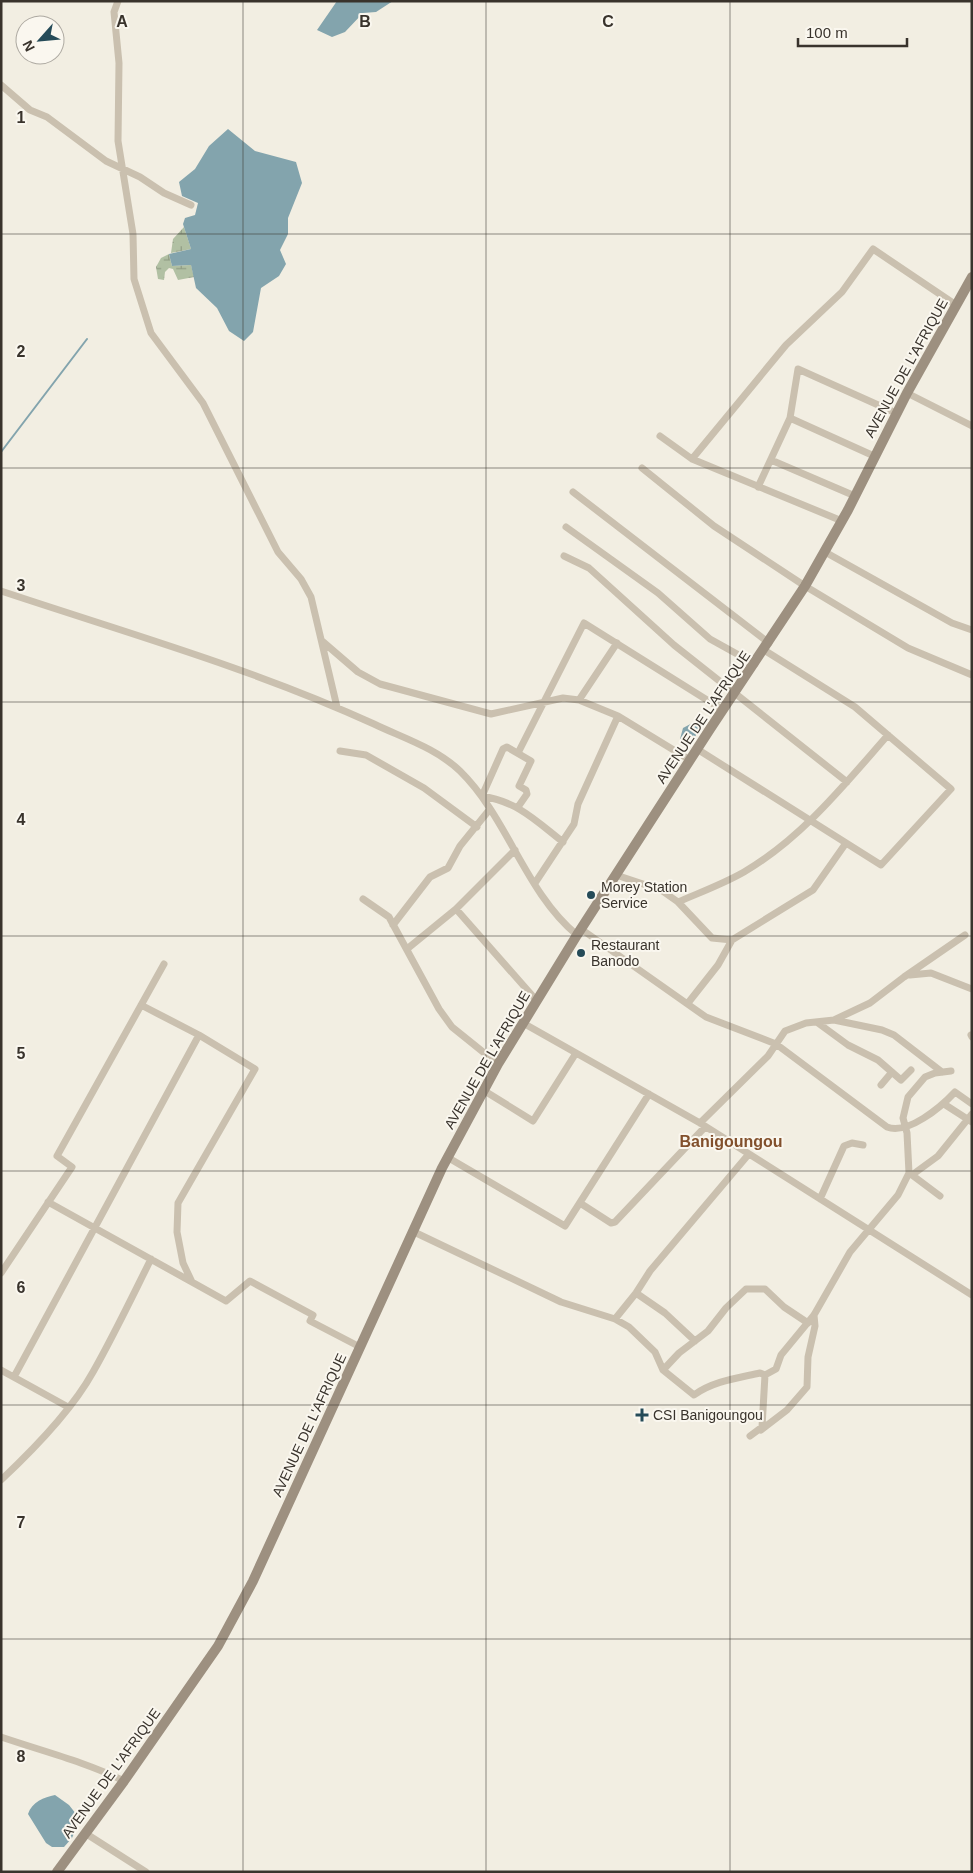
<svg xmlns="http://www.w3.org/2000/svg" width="973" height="1873" font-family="Arial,sans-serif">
<defs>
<pattern id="wetland-marsh" width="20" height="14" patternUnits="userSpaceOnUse" patternTransform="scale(1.25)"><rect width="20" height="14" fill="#b1c0a3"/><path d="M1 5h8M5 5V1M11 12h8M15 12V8" fill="none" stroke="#919d85"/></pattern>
</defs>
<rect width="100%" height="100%" fill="#f2eee2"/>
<path fill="url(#wetland-marsh)" d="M184 227 191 249 171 253 173 239Z
M169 254 172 266 191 265 194 277 178 280 173 269 169 268 165 272 164 280 158 279 156 267 161 258Z"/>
<path fill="#83a4ad" d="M337 1H393L376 12 363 13 345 32 332 37 317 30Z
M228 129 255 151 296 162 302 183 288 218V234L280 250 286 264 279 276 261 288 253 332 244 341 229 331 217 308 196 288 191 265 172 266 169 254 191 249 183 224 185 218 195 215 198 203 182 196 179 182 195 169 209 146Z
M698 720 700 727 692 743 680 739 683 728Z
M55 1795 69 1805 80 1819 72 1838 64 1847H52L46 1843 28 1814C32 1802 44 1797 55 1795Z"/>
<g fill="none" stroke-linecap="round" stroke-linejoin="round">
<path stroke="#83a4ad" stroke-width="2" d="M1 452 87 339"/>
<path stroke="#cac0af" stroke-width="7" d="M118 1 114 12 119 63 118 141 133 234 134 279 151 333 203 403 278 552 301 579 311 597 337 707
M1 85 30 110 47 117 106 161 140 177 164 193 191 205
M907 393 972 426
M790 418 874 456
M660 436 692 459 842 521
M692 459 786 345 842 292 873 249 956 305
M771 460 855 496
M642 468 714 526 805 586 908 648 972 675
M758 487 790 418 798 369 896 413
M573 492 769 643
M566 527 658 593 710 639 755 664
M825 552 952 623 972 630
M564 556 589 568 674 645 847 782
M1 591C127 633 254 669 374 724 403 738 436 748 460 771 508 818 525 892 577 935
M322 641 358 672 380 684 491 714 563 698 579 700 618 716 690 760
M579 700 617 643
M697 749 881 865 951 789 855 707 764 650
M340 751 366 755 424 788 477 827
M518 753 584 623 723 710
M518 807 527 794 526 790 519 786 531 761 507 747 503 749 482 796C518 802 535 820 563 842
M616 875 661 890 678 902 712 938 732 940 813 890 846 843
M535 883 574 824 578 804 618 716
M363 899 389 917 439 1009 452 1027 498 1064
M678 902C701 892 723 884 744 872 802 838 844 785 888 735
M456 909 537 1001
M393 925 430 877 448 868 460 846 490 809
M581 929 706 1017 776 1044 887 1127C908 1135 941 1107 955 1092L972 1104
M407 949 456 909 515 850
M910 975 931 973 972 989
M688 1003 718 965 732 940
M141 1005 199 1035 255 1069 178 1203 177 1232 183 1263 192 1282
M834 1020 882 1030 894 1035 942 1072
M523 1023 700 1123 972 1295
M818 1023 848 1045 878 1060 901 1080 911 1070
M971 1035 972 1037
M881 1085 892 1072
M483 1090 533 1121 576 1053
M944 1104 972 1122
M700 1123 768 1056 785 1031 806 1023 834 1020 870 1003 904 977 965 935
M447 1157 565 1226 649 1094
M909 1173 912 1175 938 1156 972 1114
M912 1175 940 1196
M820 1199 844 1146 852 1143 863 1145
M48 1202 226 1301 250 1281 313 1315 310 1321 360 1347
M580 1203 611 1223 615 1222 705 1127
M412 1231 561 1302 615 1319 629 1327 655 1352 663 1370 694 1395C713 1381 738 1378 760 1373L765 1375 776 1369 781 1355 814 1315 850 1252 898 1195 909 1173 907 1133 903 1118 908 1097 925 1077 935 1073 951 1071
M1 1273 72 1167 57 1156 164 964
M636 1293 665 1313 695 1341
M615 1319 636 1293 650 1271 748 1155
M1 1370 68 1407
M663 1370 679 1353 708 1331 726 1308 746 1289H765L784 1307 808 1323
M15 1375 199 1035
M761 1430 787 1410 807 1387 808 1357 815 1326 814 1315
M750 1436 762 1427 765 1375
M1 1480C33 1450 72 1410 93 1372 114 1335 132 1297 151 1259
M1 1737C42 1751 86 1762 124 1781
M85 1833 146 1872"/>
<path stroke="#9d9080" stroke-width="10" d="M57 1872 124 1781 218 1646 253 1581 442 1168 498 1064 577 935 710 729 805 586 848 510 907 393 972 277"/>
</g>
<path fill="none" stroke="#39332c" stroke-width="1" stroke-opacity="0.55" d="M243 1V1872M486 1V1872M730 1V1872M1 234H972M1 468H972M1 702H972M1 936H972M1 1171H972M1 1405H972M1 1639H972"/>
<g fill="#254b58" stroke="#faf7ef" stroke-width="2">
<circle cx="591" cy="895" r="5"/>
<circle cx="581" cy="953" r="5"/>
<path d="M639.5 1407.5h5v5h5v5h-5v5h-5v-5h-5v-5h5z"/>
</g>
<g text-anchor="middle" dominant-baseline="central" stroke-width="4" stroke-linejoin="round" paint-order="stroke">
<g font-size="14" fill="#39332c" stroke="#faf7ef">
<text transform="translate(906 368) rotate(-61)">AVENUE DE L'AFRIQUE</text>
<text transform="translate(703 717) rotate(-56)">AVENUE DE L'AFRIQUE</text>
<text transform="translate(487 1060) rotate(-60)">AVENUE DE L'AFRIQUE</text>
<text transform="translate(309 1425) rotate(-65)">AVENUE DE L'AFRIQUE</text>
<text transform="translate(111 1773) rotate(-54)">AVENUE DE L'AFRIQUE</text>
</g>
<g font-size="14" fill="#39332c" stroke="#faf7ef" text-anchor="start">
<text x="601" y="887">Morey Station<tspan x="601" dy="16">Service</tspan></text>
<text x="591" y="945">Restaurant<tspan x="591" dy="16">Banodo</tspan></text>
<text x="653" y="1415">CSI Banigoungou</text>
</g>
<g font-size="16" font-weight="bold" fill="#82502c" stroke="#faf7ef">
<text x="731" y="1141">Banigoungou</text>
</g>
</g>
<g font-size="16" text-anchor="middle" font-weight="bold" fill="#39332c" stroke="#faf7ef" stroke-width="4" stroke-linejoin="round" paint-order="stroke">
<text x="122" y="27">A</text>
<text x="365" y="27">B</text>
<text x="608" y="27">C</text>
<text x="21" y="123">1</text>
<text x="21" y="357">2</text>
<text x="21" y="591">3</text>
<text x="21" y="825">4</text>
<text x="21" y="1059">5</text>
<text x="21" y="1293">6</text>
<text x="21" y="1528">7</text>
<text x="21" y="1762">8</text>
</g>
<rect width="973" height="1873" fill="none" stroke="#39332c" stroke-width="5"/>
<g transform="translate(40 40) rotate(243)"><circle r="24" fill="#faf7ef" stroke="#ada9a1"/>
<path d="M0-4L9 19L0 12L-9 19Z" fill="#254b58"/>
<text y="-8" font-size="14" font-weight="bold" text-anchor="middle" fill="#39332c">N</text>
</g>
<path d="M798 38v8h109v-8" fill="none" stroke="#39332c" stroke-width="2.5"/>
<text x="806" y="38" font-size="15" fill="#39332c" stroke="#faf7ef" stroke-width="4" paint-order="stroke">100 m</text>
</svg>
